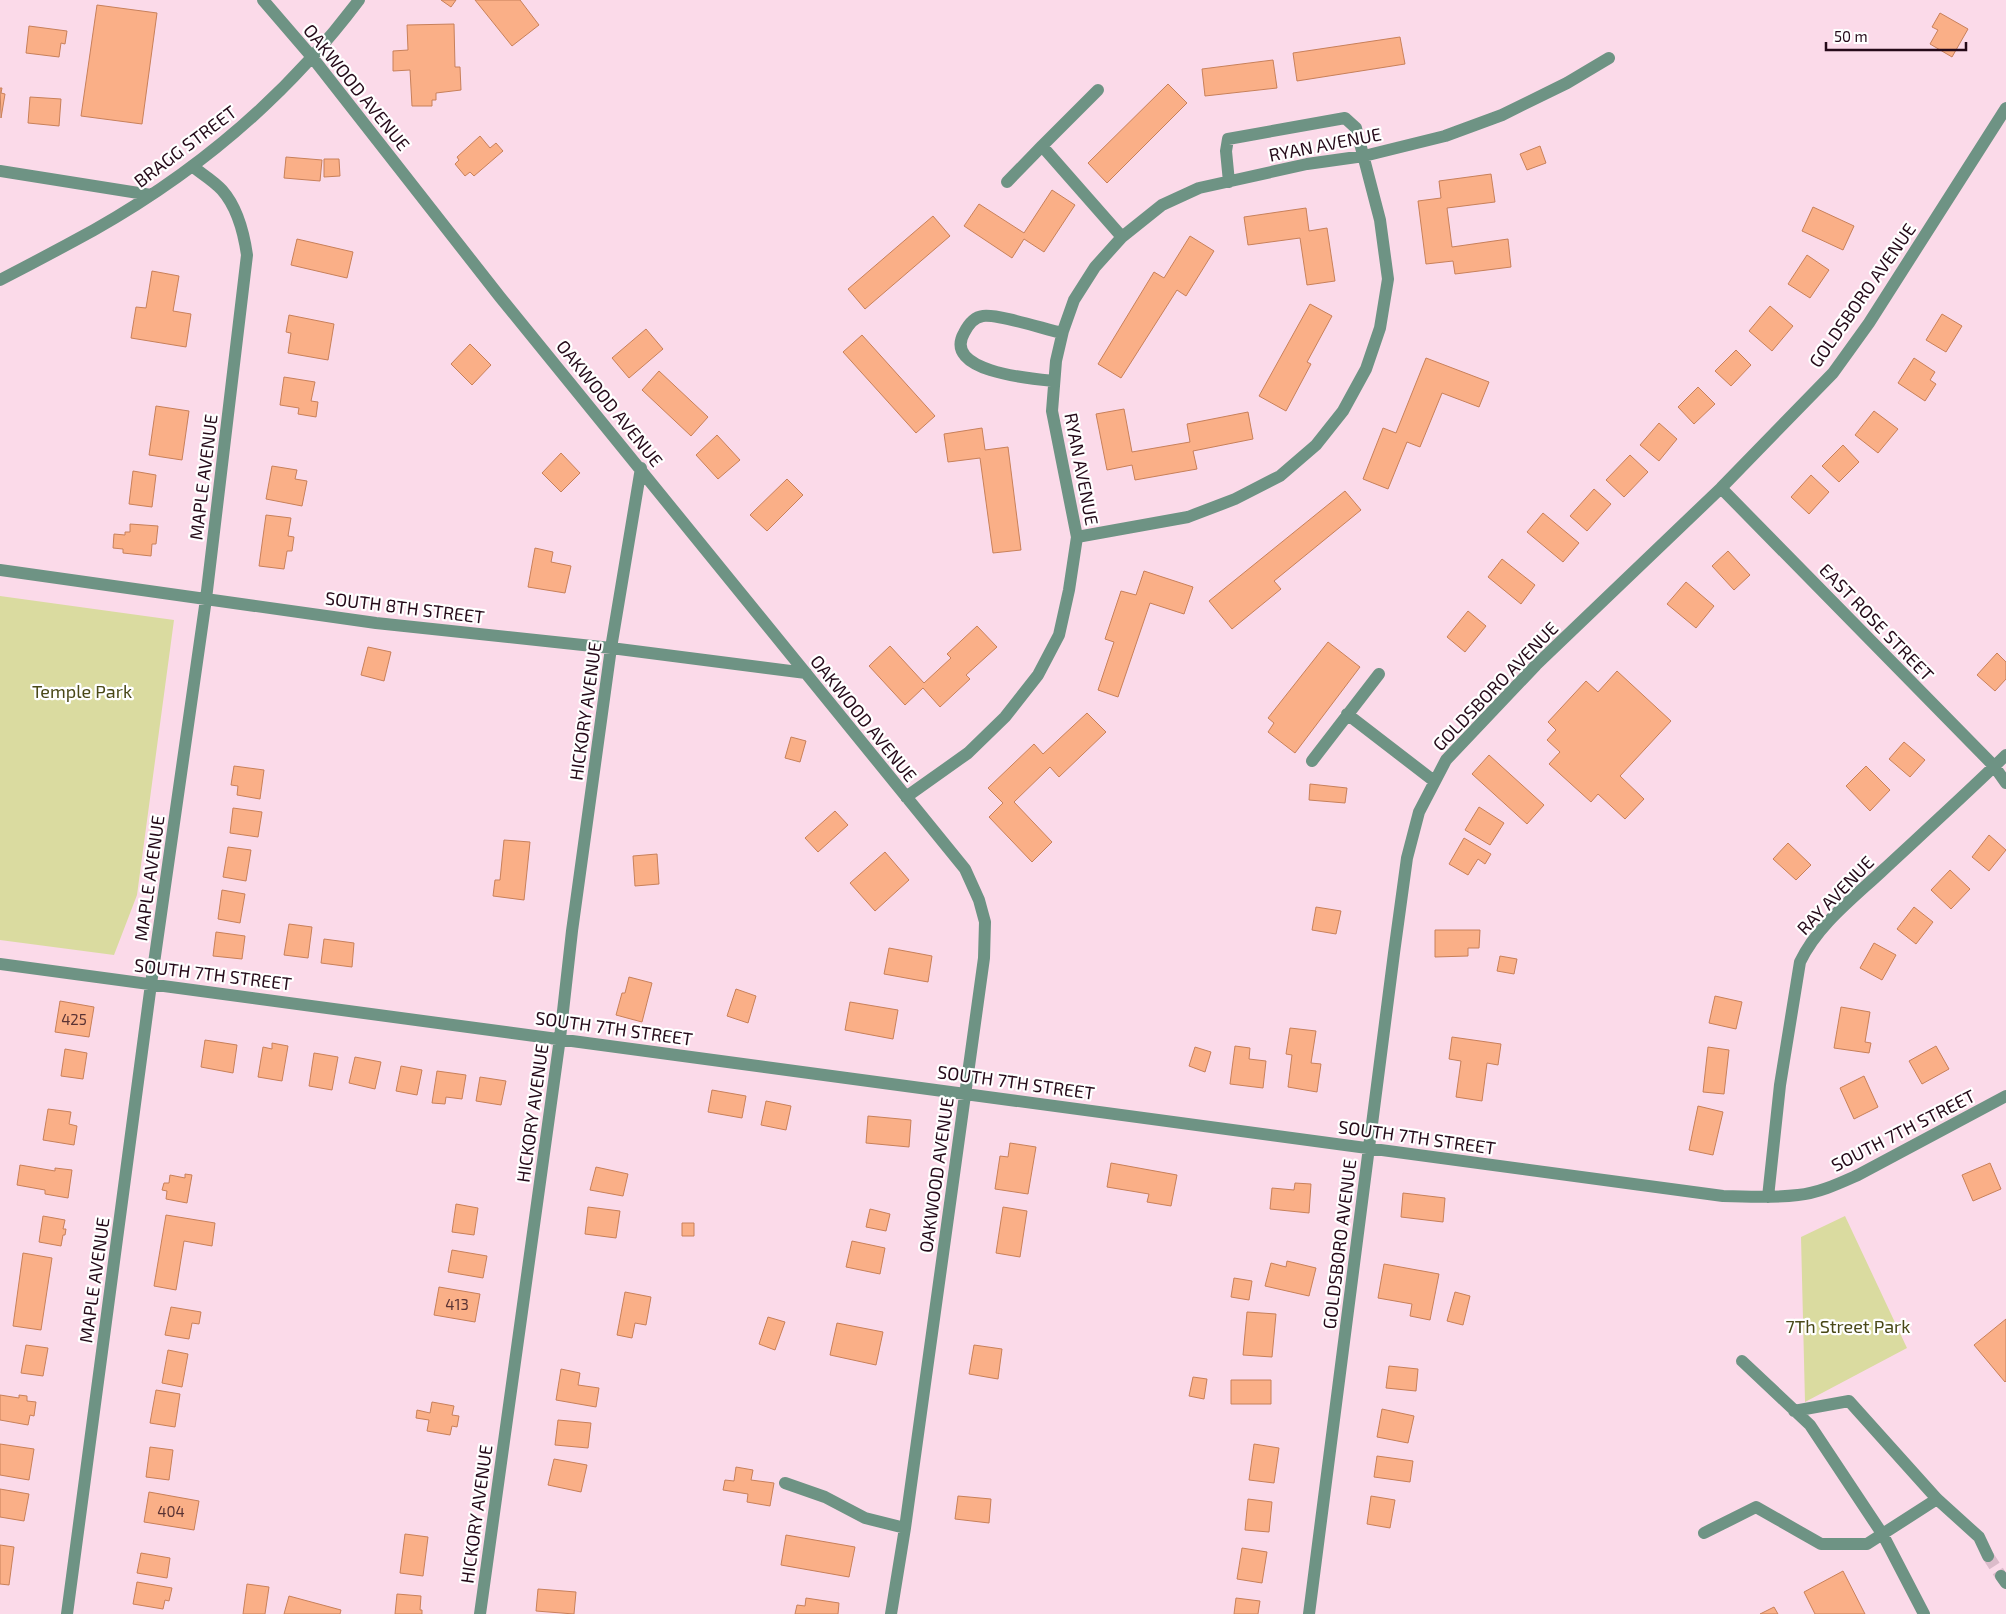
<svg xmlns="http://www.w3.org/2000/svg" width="2006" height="1614" font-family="'Exo 2',sans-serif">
<rect width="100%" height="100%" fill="#fbdae9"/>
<path fill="#dadba0" d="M0 596 174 620 137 895 114 955 0 940Z
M1845 1216 1907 1348 1805 1402 1801 1237Z"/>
<path fill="#faaf87" stroke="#c8805a" d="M441 0H456L451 7Z
M475 0H520L539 25 512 46Z
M97 5 157 13 142 124 81 116Z
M1940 13 1968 29 1952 57 1930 44 1938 30 1932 27Z
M454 24 455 67H460L461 90 436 93V100H432V106H412L410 70 393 71V51L408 50 407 25Z
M29 26 67 31 65 44 61 43 59 57 26 53Z
M1400 37 1405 64 1297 81 1293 53Z
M1273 60 1277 88 1205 96 1202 69Z
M1168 84 1187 103 1107 183 1088 163Z
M0 88H2L1 93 5 94 1 118Z
M30 97 61 99 59 126 28 123Z
M480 136 490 148 496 143 503 151 474 176 470 172 465 176 455 164 459 160 457 157Z
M1540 146 1546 163 1527 170 1520 154Z
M286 157 322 160 320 181 284 178Z
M324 159H339L340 176 324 177Z
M1491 174 1495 202 1447 208 1452 247 1508 239 1511 267 1455 274 1453 261 1426 264 1418 201 1441 198 1439 181Z
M1052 190 1075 205 1044 252 1024 239 1012 258 964 226 979 204 1024 233Z
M1813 207 1854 226 1843 250 1802 231Z
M1306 208 1309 231 1327 228 1335 281 1307 285 1300 238 1248 245 1244 217Z
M933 216 950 236 865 309 848 289Z
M1190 236 1214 251 1186 296 1177 290 1121 378 1098 364 1154 272 1164 278Z
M297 239 353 252 347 278 291 265Z
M1807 255 1829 270 1810 298 1788 284Z
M152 271 179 276 173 311 191 314 186 347 131 338 136 307 146 308Z
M1310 304 1332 316 1307 362 1311 364 1286 411 1259 396Z
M1770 306 1793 326 1772 351 1749 331Z
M1942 314 1962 326 1946 352 1926 340Z
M289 315 334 324 328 360 288 353 291 333 286 332Z
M646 329 663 349 629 378 612 358Z
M862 335 935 416 916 433 843 352Z
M470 344 491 365 472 385 451 364Z
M1736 350 1751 365 1731 386 1715 371Z
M1426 358 1489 382 1479 407 1442 393 1420 447 1407 442 1388 489 1363 479 1383 428 1396 433Z
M1914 358 1935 372 1930 380 1936 384 1925 401 1898 383Z
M659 371 708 417 691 436 642 390Z
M284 377 315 382 311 401 318 402 316 417 298 414 299 408 280 405Z
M1698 387 1715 404 1694 424 1678 407Z
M156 406 189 411 182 460 149 455Z
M1124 409 1132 452 1190 442 1187 424 1248 412 1253 439 1193 451 1197 469 1135 480 1132 465 1107 470 1096 414Z
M1874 411 1898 429 1878 453 1855 435Z
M1659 423 1677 439 1659 461 1640 445Z
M982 428 985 450 1008 447 1021 550 993 553 980 458 948 462 944 434Z
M717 435 740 460 718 479 696 455Z
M1843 445 1859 462 1839 482 1822 466Z
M561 453 580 473 561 492 542 473Z
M1630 455 1648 472 1624 497 1606 480Z
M272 466 297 470 295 479 307 481 302 506 266 499Z
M133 471 156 475 152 507 129 504Z
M1811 475 1829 492 1809 514 1791 497Z
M787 479 803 495 767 531 750 515Z
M1594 489 1611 504 1587 531 1570 516Z
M1345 491 1361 510 1274 581 1281 589 1232 629 1209 601Z
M1543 513 1579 543 1563 562 1527 532Z
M266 515 291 518 288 536 294 537 292 551H287L284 569 259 566Z
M130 524 158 526 156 544H152L151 556 123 553V549L113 548 114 534 125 535V532H130Z
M535 548 553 552 551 562 571 566 565 593 528 587Z
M1728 551 1750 575 1734 590 1712 566Z
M1502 559 1535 585 1521 604 1488 577Z
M1144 571 1193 587 1184 614 1150 603 1118 697 1098 690 1114 642 1105 639 1121 591 1136 595Z
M1686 582 1714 606 1696 628 1667 604Z
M1468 611 1486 626 1465 652 1447 637Z
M977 626 997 647 966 675 970 679 940 707 923 688 905 705 869 666 890 646 924 683 951 658 947 654Z
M1328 642 1360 667 1295 753 1268 732 1274 723 1268 718Z
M368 647 391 652 384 681 361 675Z
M1997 653 2006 662V679L1995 691 1977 675Z
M1617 671 1671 721 1620 776 1644 799 1625 819 1598 794 1591 802 1549 764 1560 752 1547 740 1556 730 1548 722 1586 681 1598 692Z
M1087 713 1106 732 1059 777 1050 767 1014 802 1052 842 1032 862 989 817 1003 803 988 788 1034 744 1043 754Z
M791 737 806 741 800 762 785 758Z
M1904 742 1925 760 1910 777 1889 759Z
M1489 755 1544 805 1527 824 1472 774Z
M234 766 264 770 260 799 237 795 238 786 231 785Z
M1866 766 1890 790 1870 811 1846 786Z
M1310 784 1347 788 1345 803 1309 800Z
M1479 807 1504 823 1490 845 1465 830Z
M233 808 262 812 258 837 230 833Z
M835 811 848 825 818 852 805 838Z
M1989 835 2006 850 1989 871 1972 857Z
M1464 838 1491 854 1485 864 1478 859 1468 875 1449 864Z
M504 840 530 842 524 900 493 896 495 880H500Z
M1788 843 1811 865 1796 880 1773 859Z
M228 847 251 850 246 881 223 877Z
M885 852 909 880 875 911 850 883Z
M657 854 659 884 635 886 633 856Z
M1950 870 1970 889 1951 909 1931 890Z
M222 890 245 894 240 923 218 919Z
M1316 907 1341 911 1336 934 1312 930Z
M1914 907 1933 922 1916 944 1897 929Z
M289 924 312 927 308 958 284 955Z
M1435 930H1480L1479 948H1468V956L1435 957Z
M216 932 245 936 242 959 213 956Z
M324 939 354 943 352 967 321 963Z
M1874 943 1896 955 1882 980 1860 968Z
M889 948 932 956 928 982 884 974Z
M1500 956 1517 959 1514 974 1497 971Z
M629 977 652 983 642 1022 616 1015 622 993H625Z
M736 989 756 996 748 1023 727 1016Z
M1715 996 1742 1002 1736 1029 1709 1023Z
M60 1001 94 1007 89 1037 55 1032Z
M850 1002 898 1010 893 1039 845 1030Z
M1841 1007 1870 1012 1865 1042 1871 1043 1869 1053 1834 1048Z
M1290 1028 1316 1031 1311 1063 1321 1064 1317 1092 1288 1087 1292 1055 1286 1054Z
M1452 1037 1501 1044 1498 1065 1487 1063 1482 1101 1456 1097 1461 1061 1449 1059Z
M205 1040 237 1045 233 1073 201 1067Z
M272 1043 288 1046 282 1081 258 1077 263 1047 272 1049Z
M1235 1046 1250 1048 1249 1059 1266 1061 1263 1088 1230 1084Z
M1936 1046 1949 1069 1922 1084 1909 1061Z
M1195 1047 1211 1052 1205 1072 1189 1066Z
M1708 1047 1729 1050 1724 1094 1703 1092Z
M65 1049 87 1053 83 1079 61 1076Z
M314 1053 338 1057 332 1090 309 1086Z
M355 1057 381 1062 375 1089 349 1083Z
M401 1066 422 1070 417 1095 396 1091Z
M437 1071 466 1075 462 1099 446 1097 445 1104 432 1103Z
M1864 1076 1878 1107 1854 1119 1840 1088Z
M480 1077 506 1081 501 1105 476 1101Z
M712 1090 746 1096 742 1118 708 1112Z
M766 1101 791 1106 786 1130 761 1125Z
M1698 1106 1723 1112 1713 1155 1689 1150Z
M48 1109 71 1112 69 1124 77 1126 74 1145 43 1140Z
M868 1116 911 1120 909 1147 866 1143Z
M1010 1143 1036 1147 1028 1194 995 1189 1000 1156 1008 1157Z
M1111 1163 1177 1175 1171 1206 1147 1202 1149 1194 1107 1187Z
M1990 1163 2001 1189 1973 1201 1962 1175Z
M20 1165 55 1171V1168L72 1170 68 1198 45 1194V1190L17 1185Z
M596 1167 628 1174 623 1196 590 1190Z
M185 1174 192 1175 187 1203 166 1199 167 1191 162 1190 164 1183H169L170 1175 185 1178Z
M1295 1183 1311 1184 1309 1213 1270 1209 1272 1188 1294 1190Z
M1403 1193 1445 1198 1443 1222 1401 1217Z
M456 1204 478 1208 474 1235 452 1232Z
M588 1207 620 1211 616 1238 585 1234Z
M1003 1207 1027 1211 1020 1257 996 1253Z
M870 1209 890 1214 886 1231 866 1227Z
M166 1215 215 1223 212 1246 184 1241 176 1290 154 1286Z
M43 1216 65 1220 63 1229H66L65 1235H63L61 1246 39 1242Z
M682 1223H694V1236H682Z
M852 1241 885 1248 880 1274 846 1267Z
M452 1250 487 1256 483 1278 448 1272Z
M23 1253 52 1258 41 1330 13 1326Z
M1287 1261 1316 1268 1309 1296 1265 1286 1271 1263 1286 1267Z
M1384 1264 1439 1274 1430 1320 1410 1316 1412 1304 1378 1298Z
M1234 1278 1252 1281 1249 1300 1231 1297Z
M439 1287 480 1294 475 1322 434 1315Z
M625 1292 651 1297 646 1325 635 1323 632 1338 617 1335Z
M1455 1292 1470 1296 1463 1325 1447 1321Z
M171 1307 201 1312 199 1324 192 1323 189 1339 165 1335Z
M1247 1312 1276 1314 1272 1357 1243 1355Z
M768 1317 785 1322 775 1350 759 1344Z
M2006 1319V1381L2005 1382 1974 1345Z
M837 1323 883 1332 876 1365 830 1355Z
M26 1345 48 1348 43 1376 21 1373Z
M974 1345 1002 1349 998 1379 969 1374Z
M168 1350 188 1354 182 1387 162 1383Z
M1389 1366 1418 1369 1416 1391 1386 1388Z
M561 1369 580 1373 578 1385 599 1388 596 1407 556 1400Z
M1193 1377 1207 1379 1204 1399 1189 1396Z
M1231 1380H1271V1404H1231Z
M156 1390 180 1394 175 1427 150 1423Z
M0 1395 19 1398V1395L27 1396V1401L36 1402 34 1416 30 1415 28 1425 0 1420Z
M432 1402 454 1406 452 1415 459 1416 457 1427 452 1426 450 1435 427 1431 429 1420 416 1418 417 1410 430 1413Z
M1382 1409 1414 1416 1408 1443 1377 1437Z
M558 1420 591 1423 588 1448 555 1445Z
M0 1444 34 1449 29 1480 0 1475Z
M1254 1444 1279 1448 1274 1483 1249 1480Z
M150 1447 173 1450 169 1480 146 1477Z
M1377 1456 1413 1461 1410 1482 1374 1477Z
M554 1459 587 1465 581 1492 548 1485Z
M736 1467 753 1470 751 1480 774 1483 770 1506 747 1502 748 1494 723 1490 725 1480 734 1481Z
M0 1489 29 1494 24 1521 0 1517Z
M149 1492 199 1501 194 1530 144 1522Z
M958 1496 991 1499 989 1523 955 1519Z
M1371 1496 1395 1500 1390 1528 1367 1524Z
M1248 1499 1272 1502 1269 1532 1245 1530Z
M405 1534 428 1537 423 1576 400 1573Z
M786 1535 855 1547 849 1577 781 1565Z
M0 1545 14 1547 9 1585 0 1584Z
M1242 1548 1267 1552 1262 1583 1237 1579Z
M141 1553 170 1558 167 1578 137 1573Z
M1843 1571 1865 1614H1815L1804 1592Z
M137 1582 172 1588 169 1601 165 1600 163 1609 133 1604Z
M247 1584 269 1587 265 1614H243Z
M538 1589 576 1592 574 1614 536 1611Z
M397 1594 421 1596 420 1610H422V1614H395Z
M289 1596 341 1610 340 1614H284Z
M806 1598 839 1603 838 1614H795L797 1605 805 1606Z
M1236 1598 1260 1601 1258 1614H1234Z
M1774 1607 1778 1614H1760Z"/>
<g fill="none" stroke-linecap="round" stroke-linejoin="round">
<path stroke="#dbbbca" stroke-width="12" stroke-dasharray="12 6" stroke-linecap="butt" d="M1988 1556 2001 1576"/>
<path stroke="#6e9384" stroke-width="12" d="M263 0 312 57 500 297 965 869 979 900 985 922 984 958 905 1528 891 1614
M1098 90 1042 146 1122 237
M0 171 151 195
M1007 182 1042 146
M0 280C31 264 63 247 94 230 199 171 287 96 359 0
M1054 381C1033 379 942 372 964 333 968 325 974 317 983 316 999 314 1044 329 1062 333
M1721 488 1994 766 2006 783
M1077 537 1188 517 1235 499 1280 476 1316 445 1343 411 1366 369 1380 328 1388 279 1380 220 1356 128 1345 118 1228 139 1226 151 1229 182
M0 570 376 623 611 648 806 673
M1347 714 1434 781
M1312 761 1379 674
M906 797 968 753 1005 717 1038 675 1059 635 1069 590 1077 537 1052 411 1056 361 1063 331 1074 300 1095 267 1122 237 1162 205 1199 188 1307 164 1364 156 1445 136 1502 115 1567 83 1609 58
M0 964 1723 1196C1748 1197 1774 1198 1798 1195 1819 1193 1840 1183 1858 1175L2006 1096
M1768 1197 1780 1085 1800 962C1817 926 1852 899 1881 872 1923 833 1965 795 2006 755
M1742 1361 1810 1425 1883 1535 1924 1614
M1794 1411 1849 1401 1937 1499 1979 1537 1988 1556
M785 1483 825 1497 865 1518 905 1528
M1704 1533 1756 1507 1821 1544H1867L1937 1499
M2001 1576 2006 1583
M67 1614 151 984 206 599 247 255C244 234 237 207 222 190 214 181 202 174 192 166
M480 1614 560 1038 572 931 611 648 641 468
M1309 1614 1394 953 1407 858 1419 812 1446 760 1536 665 1721 488 1833 373 1869 323 2006 108"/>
</g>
<g text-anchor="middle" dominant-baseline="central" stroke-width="4.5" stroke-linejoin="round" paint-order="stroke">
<g font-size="15" fill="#5a3334">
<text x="74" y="1019">425</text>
<text x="457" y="1304">413</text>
<text x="171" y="1511">404</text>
</g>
<g font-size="18" fill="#250a19" stroke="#fff">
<text transform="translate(357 87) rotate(51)">OAKWOOD AVENUE</text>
<text transform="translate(1325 144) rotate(-11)">RYAN AVENUE</text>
<text transform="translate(185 146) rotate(-37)">BRAGG STREET</text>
<text transform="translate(1862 295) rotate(-55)">GOLDSBORO AVENUE</text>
<text transform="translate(610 403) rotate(51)">OAKWOOD AVENUE</text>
<text transform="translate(1082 469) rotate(79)">RYAN AVENUE</text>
<text transform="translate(203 477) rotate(-83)">MAPLE AVENUE</text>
<text transform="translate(405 607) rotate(7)">SOUTH 8TH STREET</text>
<text transform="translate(1877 622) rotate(46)">EAST ROSE STREET</text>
<text transform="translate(1495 686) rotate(-46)">GOLDSBORO AVENUE</text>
<text transform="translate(585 711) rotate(-82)">HICKORY AVENUE</text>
<text transform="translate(864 718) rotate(51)">OAKWOOD AVENUE</text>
<text transform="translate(149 878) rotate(-82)">MAPLE AVENUE</text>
<text transform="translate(1835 895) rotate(-46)">RAY AVENUE</text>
<text transform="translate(213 974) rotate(7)">SOUTH 7TH STREET</text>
<text transform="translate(614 1028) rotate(8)">SOUTH 7TH STREET</text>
<text transform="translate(1016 1082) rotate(8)">SOUTH 7TH STREET</text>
<text transform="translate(532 1113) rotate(-82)">HICKORY AVENUE</text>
<text transform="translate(1903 1130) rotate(-27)">SOUTH 7TH STREET</text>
<text transform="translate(1417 1137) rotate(8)">SOUTH 7TH STREET</text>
<text transform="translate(936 1175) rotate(-82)">OAKWOOD AVENUE</text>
<text transform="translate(1339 1244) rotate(-83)">GOLDSBORO AVENUE</text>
<text transform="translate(94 1280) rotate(-82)">MAPLE AVENUE</text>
<text transform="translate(476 1514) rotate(-82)">HICKORY AVENUE</text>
</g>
<g font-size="18" fill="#494817" stroke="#fff">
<text x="82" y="691">Temple Park</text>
<text x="1848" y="1326">7Th Street Park</text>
</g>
</g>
<path d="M1826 42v8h140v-8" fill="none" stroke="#250a19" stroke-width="2.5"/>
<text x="1834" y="42" font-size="15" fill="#250a19" stroke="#ffffff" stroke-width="4" paint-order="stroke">50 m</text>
</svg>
